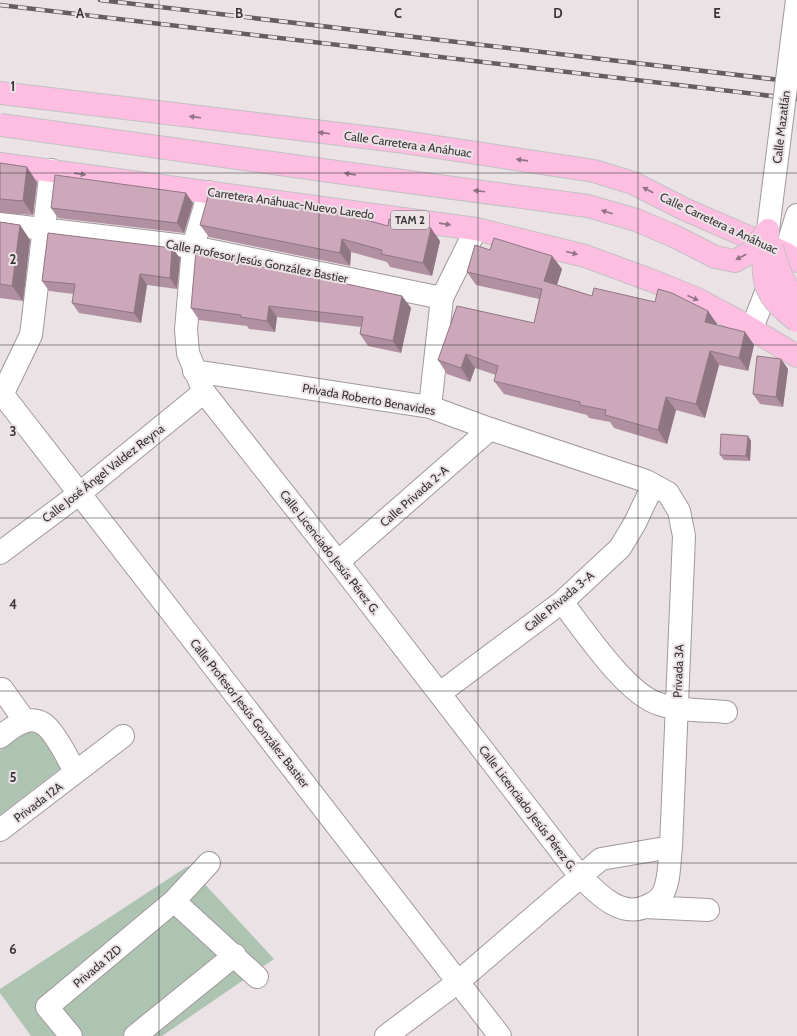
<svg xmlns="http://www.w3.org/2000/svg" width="797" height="1036" font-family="Cabin,sans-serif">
<rect width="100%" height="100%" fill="#ebe2e6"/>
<path fill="#aec4b2" d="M33 727 65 765 0 815V750Z
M188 866 274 959 162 1036H31L0 993V989Z"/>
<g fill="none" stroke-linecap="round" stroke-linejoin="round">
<g stroke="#a1989c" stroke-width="24">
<path id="minor" d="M0 224 193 247 442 298
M752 328 774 272 785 253 797 215
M194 371 430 407 490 429 646 481 668 493 679 511 684 536 671 847C669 862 670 882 662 895 659 901 653 903 647 906 621 919 597 893 580 876L338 562 204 392 188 353 186 330 193 247 209 192
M0 391 500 1036
M3 393 31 335 51 170
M430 407 442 298 476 229
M0 553 80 493 204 392
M338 562 490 429
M562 602C584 630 626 694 659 704 680 711 704 710 726 712
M2 689 25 721
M440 693 562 602 620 548 635 523 653 485
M0 737C7 732 15 724 24 722 30 719 39 720 45 725 55 733 69 760 75 772
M0 830 123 736
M174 901 257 977
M644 907 708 910
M71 1036 47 1007 174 901 209 863
M135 1036 235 955
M386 1036 458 982 601 859 671 847"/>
</g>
<g stroke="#c3c2c3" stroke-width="24">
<path id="major" d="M0 93 397 141 594 171 633 183 684 209 785 253 797 261
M0 164 476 229 585 256 653 281 695 298 733 318 797 356"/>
</g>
<use href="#minor" stroke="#fff" stroke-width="22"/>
<use href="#major" stroke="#fdbee1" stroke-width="22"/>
<g stroke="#635e60" stroke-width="4.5">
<path id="rail" d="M100 0 797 82
M0 5 797 99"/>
</g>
<use href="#rail" stroke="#ebe2e6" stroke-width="3" stroke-dasharray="9" stroke-linecap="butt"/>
<g stroke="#a1989c" stroke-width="24" stroke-linecap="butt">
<path id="minor-bridge" d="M768 230 797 0"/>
</g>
<g stroke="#c3c2c3" stroke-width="24" stroke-linecap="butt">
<path id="major-bridge" d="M0 125 387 179 588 206 636 220 674 236 715 257 735 261 751 252 768 230
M768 231C761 277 758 291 797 321
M772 247C778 268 783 284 797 301"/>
</g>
<use href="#minor-bridge" stroke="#fff" stroke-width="22"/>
<use href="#major-bridge" stroke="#fdbee1" stroke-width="22"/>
</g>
<path fill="#b090a1" d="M0 163 37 182 33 215 0 213Z
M193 203 184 233 58 218 51 208Z
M0 222 20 225 30 240 23 301 0 298Z
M200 225 440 241 432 276 390 267 387 262 351 252 350 266 209 237Z
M172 248 180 258 177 289 147 285 141 323 79 313 72 303 74 294 49 291 42 281Z
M490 250 552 256 562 269 557 285 592 296 655 302 708 311 717 324V325L745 332 754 345 748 371 719 365 705 418 676 410 667 444 614 428 610 422 589 418 587 415 504 394 494 381 496 375 475 368 470 382 447 374 438 360 534 323 539 299 476 285 467 272Z
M341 283 402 296 411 308 401 353 368 346 360 334 361 327 277 317 275 332 249 329 247 326 199 320 191 308Z
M781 359 788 369 783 407 760 404 753 394Z
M748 436 751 441 750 461 724 460 720 455Z"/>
<path fill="#907683" d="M27 167 37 182 33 215 23 201Z
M186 193 193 203 184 233 177 223Z
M20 225 30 240 23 301 12 286Z
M431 228 440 241 432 276 423 263Z
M342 239 351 252 350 266 340 253Z
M172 248 180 258 177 289 170 278Z
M552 256 562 269 554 294 544 281Z
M140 274 147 285 141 323 134 313Z
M402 296 411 308 401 353 393 341Z
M269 306 277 317 275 332 267 321Z
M708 311 717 324 715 335 705 322Z
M745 332 754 345 748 371 739 358Z
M710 351 719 365 705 418 696 404Z
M466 354 475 368 470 382 461 368Z
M781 359 788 369 783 407 776 397Z
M666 397 676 410 667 444 658 430Z
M748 436 751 441 750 461 746 456Z"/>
<path fill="#cda8bb" stroke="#907683" d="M0 163 27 167 23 201 0 199Z
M55 175 186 193 177 223 51 208Z
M209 193 331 210 388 226 389 219 431 228 423 263 381 254 382 250 342 239 340 253 200 225Z
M0 222 20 225 12 286 0 284Z
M48 233 172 248 170 278 140 274 134 313 72 303 75 284 42 281Z
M494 238 552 256 544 281 592 296 594 288 655 302 658 289 672 293 708 311 705 322 745 332 739 358 710 351 696 404 666 397 658 430 605 415 606 410 580 405V402L494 381 498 366 466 354 461 368 438 360 457 306 534 323 542 289 467 272 475 245 490 250Z
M196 250 338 279V282L402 296 393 341 360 334 363 317 269 306 267 321 241 317V315L191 308Z
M757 356 781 359 776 397 753 394Z
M721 434 748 436 746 456 720 455Z"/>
<defs><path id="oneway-solid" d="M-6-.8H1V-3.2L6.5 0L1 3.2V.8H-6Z"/></defs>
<g fill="#917383">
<use href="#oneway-solid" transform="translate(195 117) rotate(-173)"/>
<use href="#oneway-solid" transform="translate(324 133) rotate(-173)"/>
<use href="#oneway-solid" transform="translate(522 160) rotate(-172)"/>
<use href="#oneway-solid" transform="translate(80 174) rotate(8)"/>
<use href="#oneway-solid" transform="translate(350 174) rotate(-172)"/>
<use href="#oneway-solid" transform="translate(648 190) rotate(-152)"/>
<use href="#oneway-solid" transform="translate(479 191) rotate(-173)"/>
<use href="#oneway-solid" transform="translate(607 212) rotate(-163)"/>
<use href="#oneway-solid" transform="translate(445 224) rotate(8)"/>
<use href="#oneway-solid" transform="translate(572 253) rotate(14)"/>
<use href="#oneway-solid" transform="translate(741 257) rotate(152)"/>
<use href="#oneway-solid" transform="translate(693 298) rotate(24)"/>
</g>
<path fill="none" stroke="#383536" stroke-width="1" stroke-opacity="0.55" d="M159 0V1036M319 0V1036M478 0V1036M638 0V1036M0 173H797M0 345H797M0 518H797M0 691H797M0 863H797"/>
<g text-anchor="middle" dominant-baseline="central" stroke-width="4" stroke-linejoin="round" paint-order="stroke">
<rect fill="#ebe2e6" stroke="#6e696b" stroke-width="1" x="391" y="211" width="38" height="18" rx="3"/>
<g font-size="11" font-weight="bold" fill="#383536">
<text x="410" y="220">TAM 2</text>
</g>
<g font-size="12" fill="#383536" stroke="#ebe2e6">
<text transform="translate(781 127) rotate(-83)">Calle Mazatlán</text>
<text transform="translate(408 144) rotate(8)">Calle Carretera a Anáhuac</text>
<text transform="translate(291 203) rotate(8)">Carretera Anáhuac-Nuevo Laredo</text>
<text transform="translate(719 223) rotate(25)">Calle Carretera a Anáhuac</text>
<text transform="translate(257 261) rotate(11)">Calle Profesor Jesús González Bastier</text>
<text transform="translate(369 399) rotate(10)">Privada Roberto Benavides</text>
<text transform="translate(103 473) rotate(-38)">Calle José Ángel Valdez Reyna</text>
<text transform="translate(414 496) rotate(-41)">Calle Privada 2-A</text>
<text transform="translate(330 552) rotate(52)">Calle Licenciado Jesús Pérez G.</text>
<text transform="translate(559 601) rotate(-40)">Calle Privada 3-A</text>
<text transform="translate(678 671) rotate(-88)">Privada 3A</text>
<text transform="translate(250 713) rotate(52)">Calle Profesor Jesús González Bastier</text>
<text transform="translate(38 802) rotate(-37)">Privada 12A</text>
<text transform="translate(528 808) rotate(53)">Calle Licenciado Jesús Pérez G.</text>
<text transform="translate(97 966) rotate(-40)">Privada 12D</text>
</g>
</g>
<g font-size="13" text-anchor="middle" font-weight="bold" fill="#383536" stroke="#ebe2e6" stroke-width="4" stroke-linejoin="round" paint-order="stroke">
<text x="80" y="18">A</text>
<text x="239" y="18">B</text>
<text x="398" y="18">C</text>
<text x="558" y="18">D</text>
<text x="717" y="18">E</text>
<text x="13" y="91">1</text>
<text x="13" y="264">2</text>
<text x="13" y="436">3</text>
<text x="13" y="609">4</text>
<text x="13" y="782">5</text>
<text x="13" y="954">6</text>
</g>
</svg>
